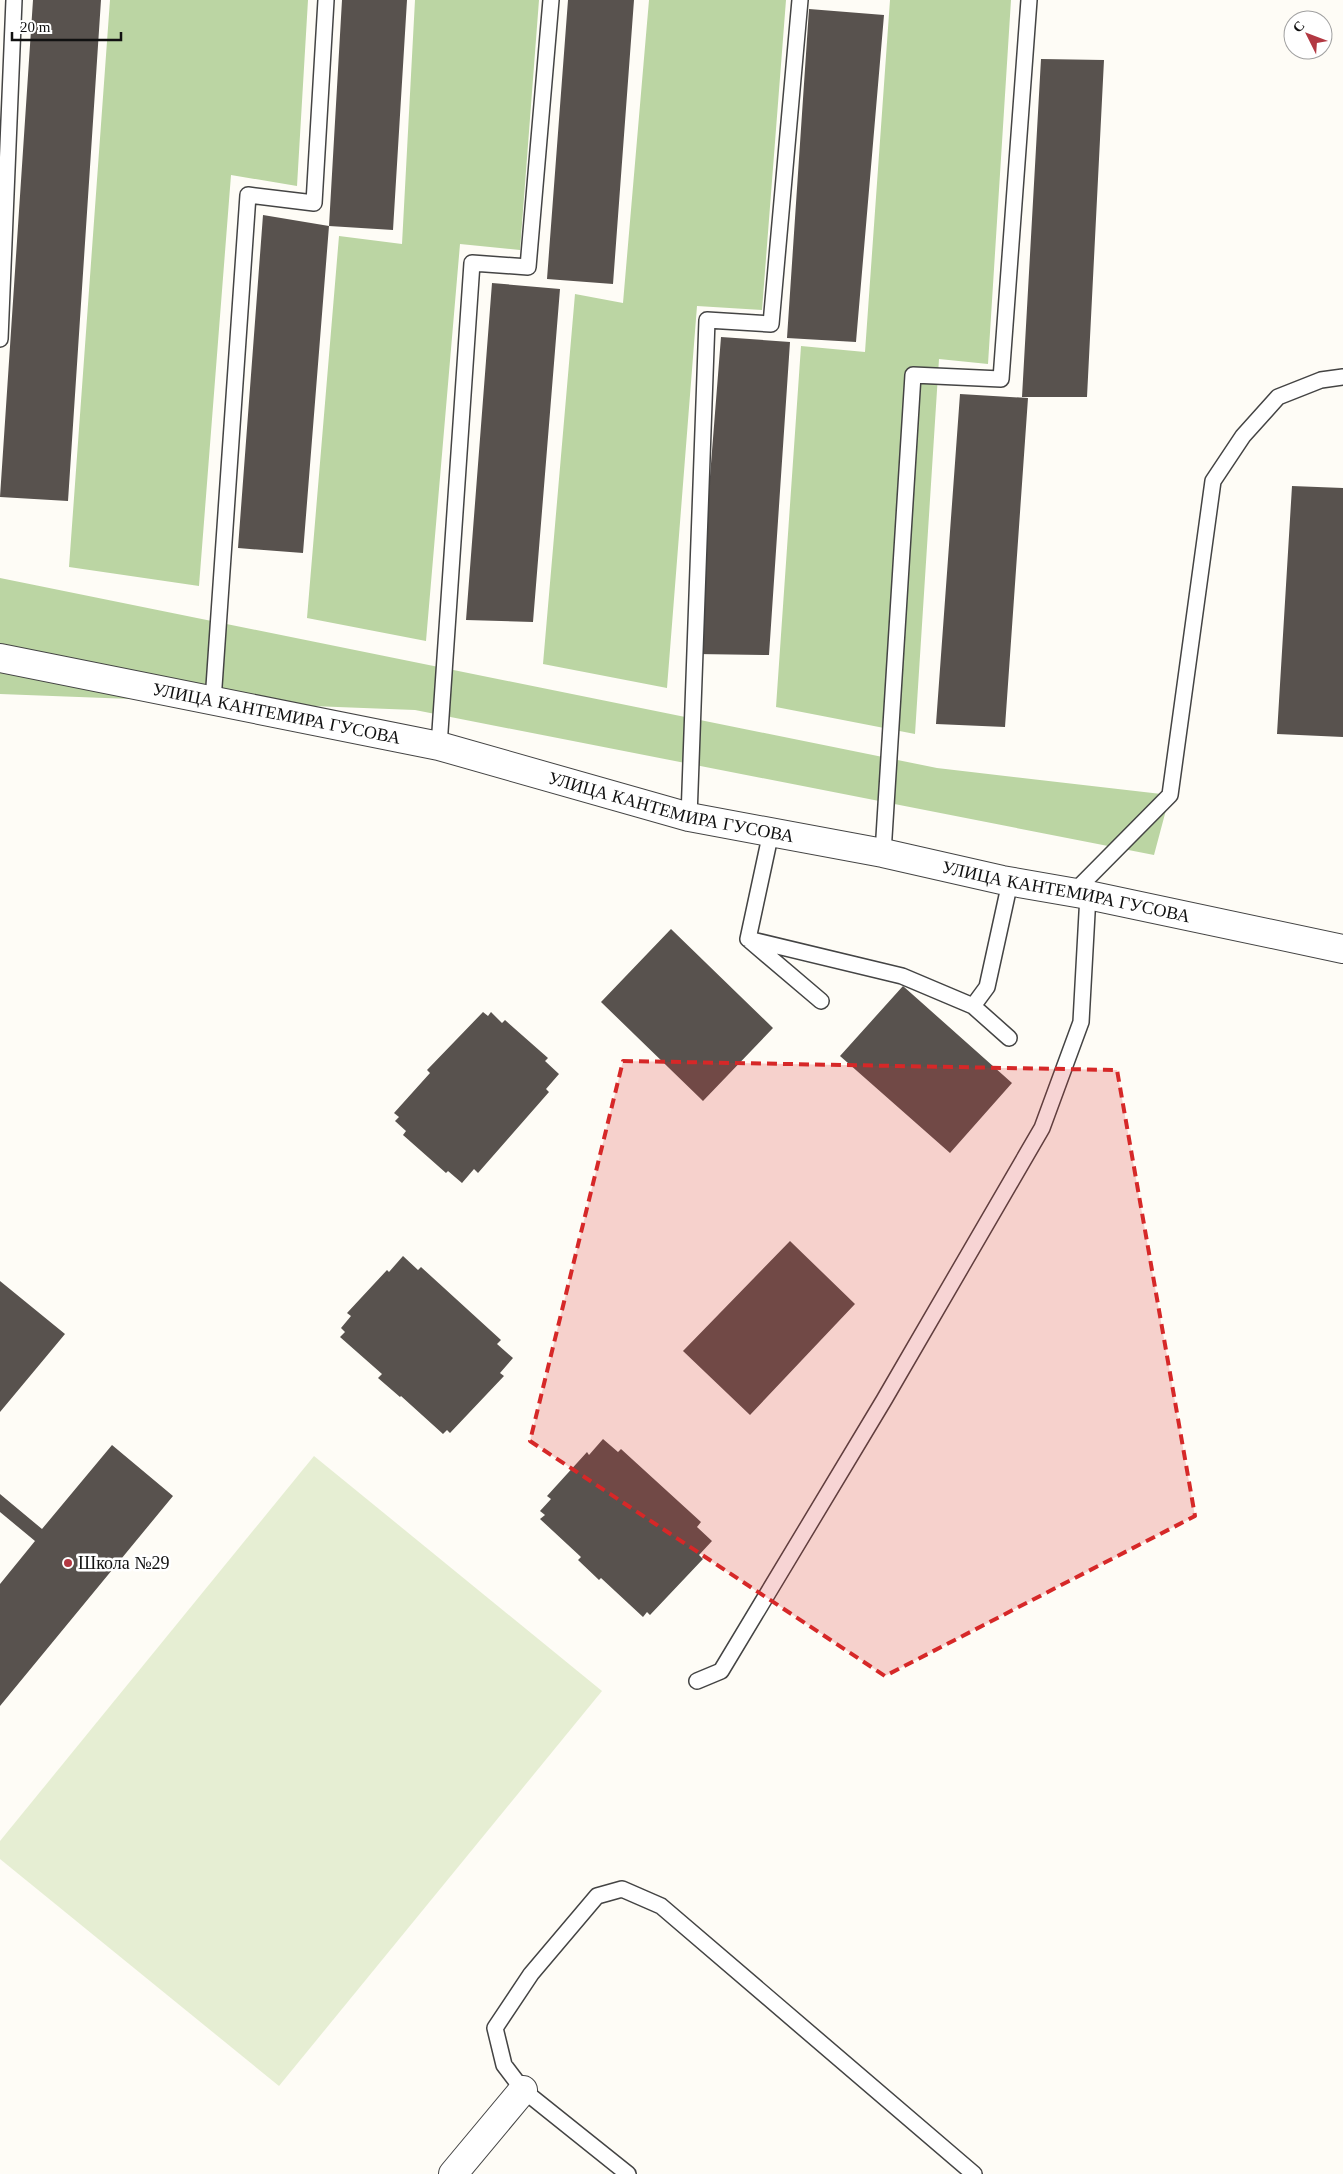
<svg xmlns="http://www.w3.org/2000/svg" width="1343" height="2174" font-family="Georgia,serif">
<rect width="100%" height="100%" fill="#fefcf6"/>
<path fill="#bbd5a3" d="M110 0H308L297 186 231 175 199 586 69 567Z
M415 0H539L520 250 460 244 426 641 307 618 339 236 402 244Z
M649 0H786L762 310 697 306 667 688 543 664 575 294 623 303Z
M890 0H1011L988 364 939 359 915 734 776 707 801 346 865 352Z
M0 578 937 768 1170 795 1154 855 415 710 0 694Z"/>
<path fill="#e6eed3" d="M314 1456 602 1691 279 2086 0 1859V1841Z"/>
<path fill="#58524e" d="M33 0H101L68 501 0 497Z
M342 0H407L393 230 329 226Z
M568 0H634L613 284 547 279Z
M809 9 884 15 856 342 787 338Z
M1041 59 1104 60 1087 397H1022Z
M263 215 329 226 303 553 238 548Z
M492 283 560 289 533 622 466 620Z
M721 337 790 342 769 655 696 654Z
M960 394 1028 398 1005 727 936 724Z
M1292 486 1343 488V737L1277 734Z
M671 929 773 1028 703 1101 601 1002Z
M903 986 1012 1083 950 1153 840 1056Z
M483 1012 488 1016 491 1012 502 1023 505 1020 548 1058 545 1061 559 1074 546 1089 549 1092 478 1173 474 1169 462 1183 448 1171 446 1173 403 1135 406 1131 395 1121 399 1117 394 1113 430 1073 427 1070Z
M790 1241 855 1304 750 1415 683 1351Z
M403 1256 418 1270 421 1267 501 1340 497 1344 513 1358 500 1373 504 1376 450 1433 447 1430 443 1434 401 1396 400 1397 378 1378 382 1374 340 1337 345 1332 341 1328 351 1316 347 1313 387 1270 389 1272Z
M0 1281 65 1334 0 1412Z
M603 1439 618 1452 621 1449 701 1522 697 1527 712 1541 699 1555 703 1559 650 1615 647 1612 643 1617 601 1578 599 1580 578 1560 581 1557 540 1519 545 1515 540 1511 551 1499 547 1496 587 1452 589 1455Z
M112 1445 173 1496 0 1706V1584L35 1541 0 1512V1494L42 1529Z"/>
<g fill="none" stroke-linecap="round" stroke-linejoin="round">
<g stroke="#444" stroke-width="18">
<path id="service" d="M0 339 14 0
M213 701 248 195 314 203 326 0
M439 746 472 263 528 267 551 0
M689 817 707 320 771 324 800 0
M771 832 748 939 821 1001
M883 853 913 375 1001 379 1029 0
M1074 892 1170 795 1213 481 1243 436 1278 397 1321 380 1343 377
M748 939 902 976 973 1006
M1009 1038 973 1006 987 987 1010 882
M697 1681 721 1671 884 1400 1042 1128 1081 1022 1088 895
M628 2174 523 2090 504 2065 495 2028 531 1974 597 1896 622 1889 661 1906 974 2174"/>
</g>
<g stroke="#444" stroke-width="30">
<g id="minor">
<path id="s1" d="M0 658 439 746 689 817 883 853 1002 880 1088 895 1343 949"/>
<path d="M453 2174 523 2090"/>
</g>
</g>
<use href="#service" stroke="#fff" stroke-width="15"/>
<use href="#minor" stroke="#fff" stroke-width="28"/>
</g>
<path fill="#d62828" fill-opacity="0.2" stroke="#d62828" stroke-width="4" stroke-dasharray="10 6" stroke-linejoin="round" d="M623 1061 1117 1070 1195 1516 885 1676 530 1441Z"/>
<circle fill="#b23842" stroke="#fff" stroke-width="2" cx="68" cy="1563" r="5"/>
<g text-anchor="middle" dominant-baseline="central" stroke-width="5" stroke-linejoin="round" paint-order="stroke">
<g font-size="18" fill="#111" stroke="#fff">
<text stroke="none"><textPath href="#s1" startOffset="282">УЛИЦА КАНТЕМИРА ГУСОВА</textPath></text>
<text stroke="none"><textPath href="#s1" startOffset="688">УЛИЦА КАНТЕМИРА ГУСОВА</textPath></text>
<text stroke="none"><textPath href="#s1" startOffset="1092">УЛИЦА КАНТЕМИРА ГУСОВА</textPath></text>
</g>
<g font-size="18" fill="#111" stroke="#fff" text-anchor="start">
<text x="78" y="1563">Школа №29</text>
</g>
</g>
<g transform="translate(1308 35) rotate(312)"><circle r="24" fill="#ffffff" stroke="#a0a0a0"/>
<path d="M0-4L9 19L0 12L-9 19Z" fill="#b23842"/>
<text y="-8" font-size="14" font-weight="bold" text-anchor="middle" fill="#111111">С</text>
</g>
<path d="M12 32v8h109v-8" fill="none" stroke="#111111" stroke-width="2.5"/>
<text x="20" y="32" font-size="15" fill="#111111" stroke="#ffffff" stroke-width="4" paint-order="stroke">20 m</text>
</svg>
